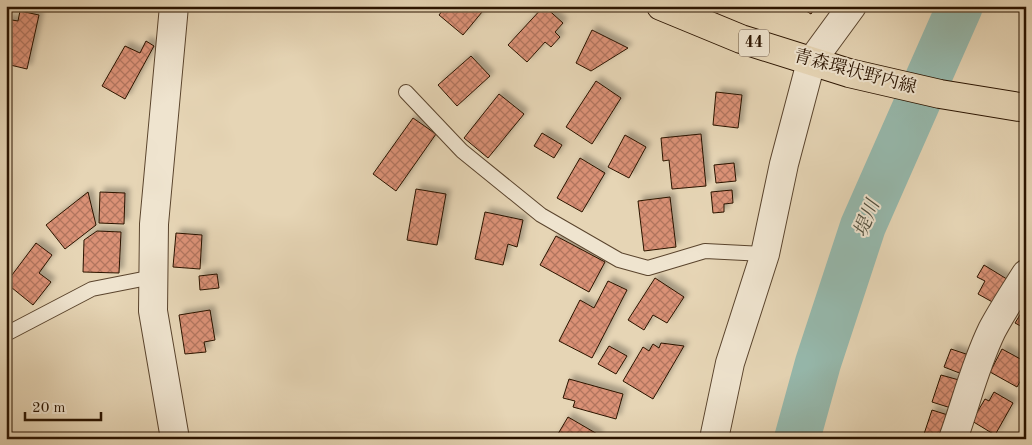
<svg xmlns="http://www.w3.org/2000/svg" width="1032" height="445" font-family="'Old Standard TT','Noto Serif JP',serif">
<defs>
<pattern id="building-cross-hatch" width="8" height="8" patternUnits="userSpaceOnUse" patternTransform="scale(1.25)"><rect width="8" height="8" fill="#da9176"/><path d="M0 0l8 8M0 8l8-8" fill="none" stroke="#b1755e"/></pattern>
<filter id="shadow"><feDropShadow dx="4.5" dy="-4.5" stdDeviation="2.5" flood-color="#0004"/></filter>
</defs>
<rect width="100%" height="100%" fill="#e6d5b5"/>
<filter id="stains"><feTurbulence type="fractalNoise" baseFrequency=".004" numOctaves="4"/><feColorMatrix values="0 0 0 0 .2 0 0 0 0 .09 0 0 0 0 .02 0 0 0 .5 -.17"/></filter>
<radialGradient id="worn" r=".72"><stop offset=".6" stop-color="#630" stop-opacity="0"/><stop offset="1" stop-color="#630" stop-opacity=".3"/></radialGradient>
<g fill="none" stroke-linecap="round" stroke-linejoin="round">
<path stroke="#96b9ad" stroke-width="46" d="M797 439 818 363 863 226 960 6"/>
</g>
<path fill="url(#building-cross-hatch)" stroke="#2b1400" filter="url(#shadow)" d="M446 6H487L463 35 439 15Z
M544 6 563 23 555 32 560 37 551 47 545 42 527 62 508 45Z
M798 6H816L811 14Z
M20 11 39 15 27 69 6 64V19L18 21Z
M592 30 628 48 591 71 576 63Z
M146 41 154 46 125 99 102 86 125 46 140 53Z
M471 56 490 76 457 106 438 85Z
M596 81 621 98 592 144 566 127Z
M716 92 742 95 738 128 713 125Z
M499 94 524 114 488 158 464 138Z
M413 118 436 134 396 191 373 174Z
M542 133 562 145 554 158 534 146Z
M701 134 706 186 672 189 669 160 663 161 661 138Z
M625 135 646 147 629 178 608 167Z
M580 158 605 173 582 212 557 198Z
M734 163 736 181 716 183 714 165Z
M416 189 446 194 437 245 407 240Z
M732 190 733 203 724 204V212L713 213 711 192Z
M88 192 96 225 65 249 46 225Z
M100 192 125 193 124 224 99 223Z
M670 197 676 247 644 251 638 201Z
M485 212 523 220 517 247 508 244 503 265 475 259Z
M97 231 121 232 119 273 83 272 84 240Z
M176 233 202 235 200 269 173 267Z
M556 236 605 262 589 292 540 265Z
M36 243 52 255 39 273 51 282 33 305 6 283Z
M984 265 1010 281 996 304 978 294 985 281 977 277Z
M217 274 219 288 200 290 199 276Z
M655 278 684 297 667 323 653 315 644 330 628 320Z
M608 281 627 290 592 358 559 341 580 300 594 308Z
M1026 305V329L1015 323Z
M210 310 215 340 204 342 206 352 185 354 179 315Z
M661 343 684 346 653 399 623 381 643 347 649 351 653 344 659 348Z
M609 346 627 356 616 374 598 364Z
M951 349 969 355 962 374 944 367Z
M1002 349 1026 362V371L1017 387 990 372Z
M941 375 959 380 951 408 932 402Z
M569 379 623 394 616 419 573 407 575 401 563 398Z
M994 392 1013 403 995 435 972 421 985 399 989 401Z
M932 410 951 416 940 439 924 434Z
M568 417 599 435 597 439H555Z"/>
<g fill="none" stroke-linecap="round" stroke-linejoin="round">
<g stroke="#5a442d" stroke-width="16">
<path id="service" d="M406 92 462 151 541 215 619 260 648 268 705 251 765 254
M6 334 92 289 153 277"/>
</g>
<g stroke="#5a442d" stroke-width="30">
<path id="minor" d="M174 6 154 224 153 311 175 439
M715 434 730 363 765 254 784 164 811 62 852 6
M953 439C966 403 975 365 992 330 1002 311 1014 293 1026 274"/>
</g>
<g stroke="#2b1400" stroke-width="30">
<path id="primary" d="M661 6 741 39 849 73 940 94 1026 108"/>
</g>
<use href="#service" stroke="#efe4cf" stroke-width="14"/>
<use href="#minor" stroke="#efe4cf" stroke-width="28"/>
<use href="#primary" stroke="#e6d5b5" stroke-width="28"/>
</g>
<g text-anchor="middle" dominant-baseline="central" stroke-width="4" stroke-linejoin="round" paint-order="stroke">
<rect fill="#efe4cf" stroke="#66523e" stroke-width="1" x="739" y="29.5" width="30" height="27" rx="4"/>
<g font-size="16" font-weight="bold" fill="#2b1400">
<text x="754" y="43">44</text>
</g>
<g font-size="18" fill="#2b1400" stroke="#efe4cf">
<text transform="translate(855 72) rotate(15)">青森環状野内線</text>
</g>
<g font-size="19" font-style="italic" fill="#504e3d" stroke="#efe4cf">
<text transform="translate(868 219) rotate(-68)">堤川</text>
</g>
</g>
<rect width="1032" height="445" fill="none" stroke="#e6d5b5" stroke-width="25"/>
<rect x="8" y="8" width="1017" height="430" fill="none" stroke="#2b1400" stroke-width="2.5"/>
<rect x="12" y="12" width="1007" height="420" fill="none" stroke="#2b1400"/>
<path d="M25 412v8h76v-8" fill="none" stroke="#2b1400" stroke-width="2.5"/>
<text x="32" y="412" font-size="15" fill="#2b1400" stroke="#efe4cf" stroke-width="4" paint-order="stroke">20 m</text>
<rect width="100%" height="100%" filter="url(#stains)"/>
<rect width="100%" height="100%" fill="url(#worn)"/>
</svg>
